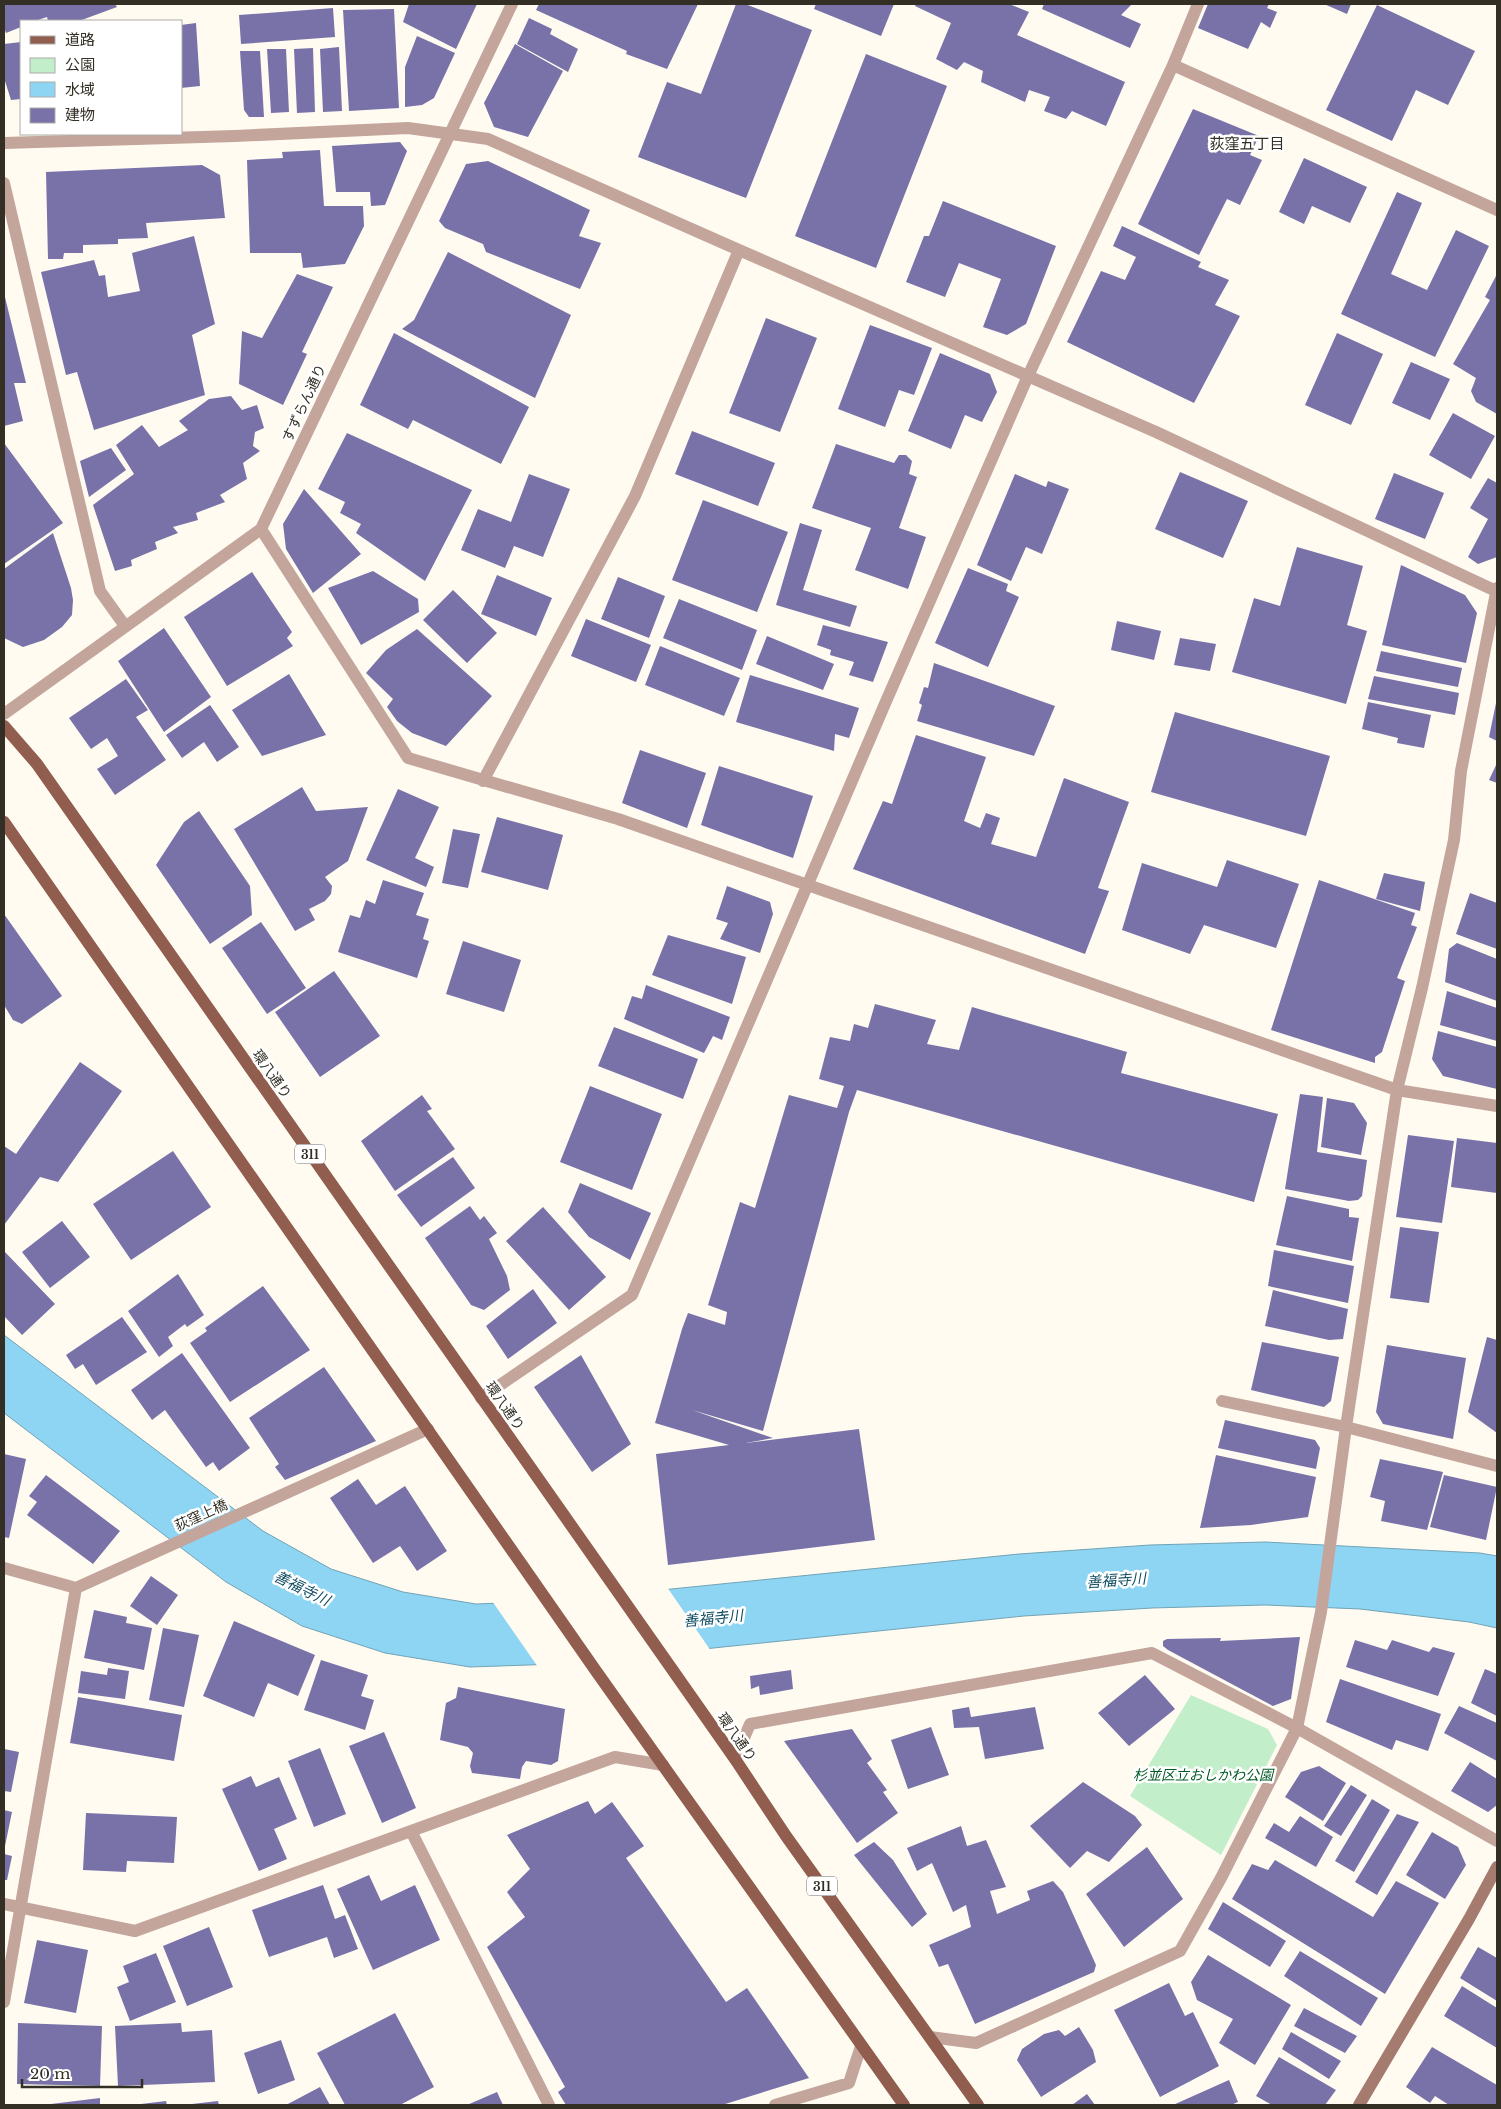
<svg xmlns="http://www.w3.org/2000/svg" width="1501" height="2109" font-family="'Libre Baskerville','Noto Sans JP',serif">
<rect width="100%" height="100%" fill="#fffbf0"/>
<path fill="#c3eeca" d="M1191 1695 1268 1729 1277 1745 1221 1855 1130 1796Z"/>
<path fill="#8dd5f3" stroke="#72a3b5" d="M4 1335 263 1531 331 1569 403 1592 476 1604 552 1601 1019 1554 1150 1545 1265 1542 1480 1553 1497 1556V1628L1469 1622 1360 1609 1265 1605 1152 1608 1024 1616 558 1664 470 1667 385 1653 302 1626 226 1582 4 1413Z"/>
<path fill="#fffbf0" d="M667 1587 711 1651 538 1667 492 1601 552 1599Z"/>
<path fill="#7872a9" d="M4 4H115L117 7 79 21H48L47 17 35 21H21V27L6 33 4 27Z
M409 4H477L456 49 403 22Z
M539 4H698L667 69 626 54 627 51 536 10Z
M736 4H745L812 30 746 198 638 157 667 82 701 94Z
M816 4H894L881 36 814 9Z
M916 4H1009L1029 12 1017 35 1125 82 1106 126 1072 111 1066 119 1044 111 1050 97 1029 90 1025 102 981 82 983 71 964 62 957 70 936 59 951 23 915 6Z
M1044 4H1132L1121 15 1141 24 1130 48 1042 9Z
M1208 4H1269L1267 8 1277 12 1270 28 1261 22 1248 49 1198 28Z
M1324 4H1351L1347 14Z
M1377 5 1475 51 1448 105 1416 90 1392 141 1326 110Z
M333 8 335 37 241 44 239 15Z
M394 9 399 108 349 111 343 10Z
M529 18 552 29 550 34 578 49 568 72 517 44Z
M196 23 200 86 181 88V25Z
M417 36 455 53 434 98 422 105 405 107V67Z
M21 42V99L11 100 4 78V44Z
M515 44 563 71 528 137 494 127 484 103Z
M339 47 342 111 323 112 320 49Z
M313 48 315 112 297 113 294 49Z
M267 49H286L289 112 271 113Z
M240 51H260L264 117H249L244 110Z
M866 54 947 86 876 268 795 236Z
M1193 109 1259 136 1250 155 1262 160 1240 205 1227 199 1199 255 1138 224Z
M400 142 407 151 385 205 371 206 370 192H336L332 146Z
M320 150 324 206H363L364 226 345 264 303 268 301 253H250L247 160 283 158 282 152Z
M1304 158 1367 187 1350 223 1312 206 1304 224 1279 212Z
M488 161 590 210 579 236 601 243 580 289 486 252 483 244 445 228 439 221 466 164Z
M202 165 220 175 225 218 146 223 148 238 118 239V244L83 245V253H64L63 259H48L46 172Z
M1397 192 1422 203 1391 274 1427 290 1456 230 1489 246 1435 357 1341 314Z
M943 201 1056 246 1026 324 1007 335 983 327 1001 279 959 263 945 297 906 282 924 236H929Z
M1122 226 1201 262 1198 267 1229 280 1215 305 1240 316 1194 403 1067 342 1101 271 1125 280 1136 257 1113 246Z
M194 236 215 324 192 335 205 395 94 430 77 372 66 375 41 272 94 260 99 276 105 275 108 297 140 291 132 253Z
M448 252 571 315 535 398 402 329 414 320Z
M297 274 333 287 302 352 307 354 283 405 239 384 242 331 262 338Z
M1497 274V414L1476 402 1471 391 1476 378 1453 364 1490 300 1485 297Z
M4 293 26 383H14L23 421 4 426Z
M766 318 817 338 780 432 729 413Z
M870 325 932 348 914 395 899 390 885 427 838 409Z
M394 333 529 407 501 464 413 420 408 429 360 405Z
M1337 333 1383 354 1351 425 1305 405Z
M940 353 990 374 997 392 982 422 965 415 951 449 908 431Z
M1411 362 1450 379 1430 420 1392 403Z
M231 396 242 410 257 405 264 428 255 432 253 446 260 451 243 463 247 479 220 495 225 502 196 513 198 520 173 527 178 533 155 542 157 549 131 560 132 566 115 571 93 505 134 474 116 445 142 425 159 447 188 430 179 421 209 399Z
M1453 413 1495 436 1471 479 1429 455Z
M692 431 775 463 758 506 675 474Z
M347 433 472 490 425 581 356 533 361 524 340 513 345 502 318 489Z
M4 443 63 523 4 564Z
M836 444 894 463 899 455H906L912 461 909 474 917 477 899 528 926 537 908 589 855 570 871 528 812 508Z
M111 448 126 470 89 497 80 461Z
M1180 472 1248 501 1223 558 1155 529Z
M1394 473 1444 493 1425 539 1375 519Z
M529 474 570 489 543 557 514 546 505 568 461 550 478 509 511 522Z
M1015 474 1046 487 1048 481 1069 489 1042 554 1026 547 1011 581 977 565Z
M1488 478 1497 483V557L1478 564 1468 557 1488 519 1470 508Z
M304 489 361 554 313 593 286 549 283 524Z
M703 500 788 532 757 612 672 580Z
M800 523 822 530 803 590 857 606 850 627 776 605Z
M53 533 71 588 73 600 72 615 62 627 44 640 23 647 4 638V569Z
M1297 547 1363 566 1347 625 1367 631 1346 704 1232 672 1254 598 1280 606Z
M1401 565 1465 595 1477 613 1466 663 1382 645Z
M968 568 1008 584 1006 591 1019 597 988 667 935 643Z
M373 571 418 599 419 612 361 645 328 588Z
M252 572 292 632 287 638 293 646 227 686 184 617Z
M497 575 552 598 536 636 481 614Z
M618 577 665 596 649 638 601 619Z
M453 590 497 633 467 663 423 620Z
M679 599 757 630 742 670 663 638Z
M586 619 651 645 636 682 571 656Z
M1117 621 1161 631 1154 660 1111 650Z
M823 625 888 642 873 682 849 675 854 662 830 655 831 650 817 645Z
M164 628 211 697 164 732 118 661Z
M417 629 492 696 446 746 412 733 397 721 387 707 393 699 366 673 386 650Z
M767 636 834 664 823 690 756 664Z
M1180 638 1216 644 1210 671 1174 665Z
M660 646 740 678 724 716 645 685Z
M1381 651 1462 668 1458 687 1376 671Z
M934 663 1055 706 1034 756 917 721 922 705 919 703 924 687 928 688Z
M289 674 326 735 262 756 232 710Z
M750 675 859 708 849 738 835 734 834 751 736 722Z
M1374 676 1459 693 1455 715 1368 699Z
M126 679 148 710 136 717 166 760 115 795 97 769 118 756 107 738 91 749 69 718Z
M1368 702 1431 715 1424 748 1397 743 1398 738 1362 729Z
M1496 703H1497V741L1489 737Z
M210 705 239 747 217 762 204 742 182 758 166 735Z
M1175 712 1330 756 1306 836 1151 792Z
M916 735 986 757 964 821 980 828 986 813 1000 818 991 844 1036 857 1064 778 1129 802 1098 888 1109 891 1085 954 853 869 883 801 892 804Z
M640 750 706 773 687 828 622 803Z
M1497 763V783L1489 780Z
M719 766 813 796 793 858 701 825Z
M302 787 316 811 368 807 348 861 325 877 332 886 331 894 325 901 309 909 315 920 295 931 234 829Z
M398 789 439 807 415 858 434 867 426 887 366 860Z
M199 811 250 886 252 915 210 944 156 865 184 822Z
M497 817 563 835 548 890 481 872Z
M453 829 480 834 468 888 442 883Z
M1227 860 1299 884 1276 948 1204 925 1190 954 1122 930 1142 863 1217 887Z
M1384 873 1425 882 1420 911 1376 899Z
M383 880 424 893 416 915 429 919 423 939 429 941 417 978 338 952 350 915 360 918 366 900 375 904Z
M1319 880 1415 913 1411 925 1417 927 1397 978 1405 981 1382 1052 1375 1057V1063L1271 1030Z
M727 886 770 902 773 914 760 953 720 939 728 923 716 919Z
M1470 893 1497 903V949L1456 934Z
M4 914 62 996 22 1024 13 1020 4 1005Z
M261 922 306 988 267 1014 222 948Z
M668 935 746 957 732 1004 652 975Z
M463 941 521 960 504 1012 446 994Z
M1457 943 1497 959V1001L1445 982 1449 949Z
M334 971 380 1036 320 1077 275 1012Z
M646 985 730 1017 722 1040 713 1036 704 1053 624 1019 632 996 642 999Z
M1447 991 1497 1008V1041L1440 1025Z
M875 1004 936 1020 927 1044 959 1050 972 1007 1127 1052 1121 1073 1278 1114 1254 1202 857 1090 849 1112 763 1431 692 1410 773 1438 746 1443 859 1429 875 1540 668 1565 656 1454 729 1445 655 1423 682 1329 688 1313 725 1325 727 1312 708 1305 740 1202 755 1208 789 1095 837 1108 844 1086 819 1079 830 1037 850 1041 854 1024 868 1028Z
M614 1027 698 1059 683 1099 598 1066Z
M1438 1031 1497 1047V1089L1443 1076 1432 1059Z
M80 1062 122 1091 58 1182 40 1177 4 1225V1146L16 1154Z
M590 1086 662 1114 632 1190 560 1162Z
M1300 1094 1323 1097 1317 1152 1367 1160 1362 1196 1358 1200 1349 1201 1285 1189Z
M422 1095 432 1109 427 1111 455 1149 395 1191 361 1141Z
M1327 1098 1354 1103 1367 1123 1361 1155 1321 1147Z
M1408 1135 1454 1141 1442 1223 1396 1217Z
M1457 1138 1497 1143V1193L1451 1187Z
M173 1151 211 1207 131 1260 93 1204Z
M453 1157 475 1188 421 1227 397 1195Z
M580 1183 651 1213 630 1260 589 1237 568 1212Z
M1287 1196 1349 1209V1217L1359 1218 1352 1261 1276 1245Z
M470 1206 480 1220 484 1216 497 1233 489 1239 507 1276 510 1290 484 1310 471 1305 425 1238Z
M543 1207 606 1277 569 1310 506 1241Z
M62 1221 90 1257 50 1288 22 1252Z
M1400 1227 1439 1232 1429 1303 1390 1298Z
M1274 1250 1354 1266 1348 1303 1268 1286Z
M4 1251 55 1304 22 1335 4 1316Z
M178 1274 204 1315 187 1327 185 1324 168 1337 173 1346 159 1357 128 1311Z
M263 1286 310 1350 230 1402 190 1343 207 1331 205 1328Z
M533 1289 557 1323 508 1359 486 1326Z
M1273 1290 1348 1309 1343 1339 1329 1340 1265 1326Z
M122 1317 147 1352 96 1385 83 1364 75 1369 66 1355Z
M1487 1337 1497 1340V1433L1468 1412Z
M1262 1342 1339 1357 1331 1401 1324 1407 1251 1390Z
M1387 1345 1466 1358 1453 1439 1383 1424 1376 1412Z
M182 1353 250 1448 219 1471 213 1462 206 1467 165 1410 152 1420 131 1390Z
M581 1355 631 1444 592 1472 534 1387Z
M324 1367 376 1441 285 1480 275 1467 279 1464 249 1418Z
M1225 1420 1315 1440 1320 1448 1316 1469 1218 1448Z
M4 1454 26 1459 9 1538 4 1537Z
M1216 1455 1316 1477 1308 1517 1251 1525 1200 1528Z
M1380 1459 1443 1472 1427 1530 1381 1521 1385 1501 1370 1497Z
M46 1475 120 1531 93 1564 27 1515 37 1502 29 1496Z
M1444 1475 1497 1487 1486 1540 1430 1527Z
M358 1479 376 1505 405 1486 447 1551 417 1571 400 1546 373 1563 330 1498Z
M151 1576 178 1595 157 1625 130 1606Z
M94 1610 127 1617 126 1623 152 1628 144 1670 84 1658Z
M234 1621 315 1655 298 1696 268 1683 254 1717 203 1696Z
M163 1628 199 1635 184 1707 149 1700Z
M1300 1637 1291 1699 1273 1706 1168 1650 1163 1646V1641L1167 1639 1221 1638 1220 1641Z
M1355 1640 1387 1650 1392 1640 1429 1652 1433 1647 1455 1653 1438 1696 1346 1667Z
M321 1660 368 1675 361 1696 374 1700 365 1730 304 1710Z
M108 1668 129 1671 125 1699 78 1693 81 1671 107 1675Z
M1485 1669 1497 1674V1716L1471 1703Z
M791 1670 793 1689 760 1695 759 1686 751 1689 750 1676Z
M1145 1675 1175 1709 1129 1746 1098 1713Z
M1340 1679 1441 1714 1428 1751 1396 1740 1392 1750 1326 1722Z
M458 1687 565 1709 558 1761 551 1765 526 1761 522 1767 520 1779 472 1773 470 1766 473 1753 468 1747 440 1740 446 1703 456 1698Z
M78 1697 182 1715 174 1761 70 1743Z
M1459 1706 1497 1723V1761L1444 1733Z
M969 1707 971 1717 1035 1707 1044 1749 985 1759 979 1727 954 1728 952 1710Z
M931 1727 949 1775 908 1789 891 1740Z
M852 1729 872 1759 867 1763 887 1790 883 1792 898 1813 857 1843 784 1741Z
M384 1732 416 1808 382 1823 349 1746Z
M320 1748 346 1814 314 1827 288 1761Z
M4 1749 19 1752 11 1792 4 1791Z
M1470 1762 1497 1779V1805L1488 1812 1451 1791Z
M1319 1766 1346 1783 1323 1821 1285 1797 1301 1772Z
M251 1776 256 1787 279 1777 297 1819 274 1829 287 1859 259 1871 222 1789Z
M1083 1782 1135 1816 1142 1825 1109 1862 1087 1851 1070 1868 1030 1826Z
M1351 1785 1367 1795 1341 1836 1324 1826Z
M1372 1799 1390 1810 1354 1872 1335 1861Z
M588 1801 595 1814 612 1802 644 1846 626 1858 726 2002 747 1988 809 2078 722 2105H566L558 2092 565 2087 487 1947 525 1917 507 1892 530 1869 507 1835Z
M4 1810 12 1812 5 1846H4Z
M86 1813 177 1817 174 1863 127 1861 126 1872 83 1870Z
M1397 1814 1419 1822 1377 1895 1355 1882Z
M1300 1816 1333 1837 1316 1867 1265 1838 1274 1823 1289 1832Z
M961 1826 967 1846 986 1840 1006 1887 990 1891 997 1914 1030 1900 1027 1891 1053 1881 1063 1892 1096 1965 1094 1972 975 2024 948 1964 939 1967 929 1945 971 1927 966 1905 953 1912 932 1863 917 1871 907 1848Z
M1432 1832 1458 1847 1466 1865 1445 1899 1406 1875Z
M874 1842 893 1860 927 1914 912 1927 854 1855Z
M1147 1847 1183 1899 1124 1947 1086 1894Z
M4 1854 12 1856 7 1880H4Z
M1275 1860 1373 1917 1396 1881 1439 1903 1385 1994 1232 1899 1252 1864 1268 1870Z
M369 1875 381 1901 415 1885 440 1940 373 1970 337 1889Z
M323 1885 335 1919 345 1915 358 1949 334 1958 327 1937 269 1957 252 1910Z
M1223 1902 1286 1941 1270 1967 1208 1929Z
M209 1927 233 1987 187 2006 163 1946Z
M37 1940 88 1950 76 2013 24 2003Z
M1478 1947 1497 1958V2001L1460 1978Z
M1300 1951 1378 1998 1361 2026 1284 1976Z
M156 1953 176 2002 130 2021 117 1987 129 1982 123 1966Z
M1208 1955 1291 2005 1255 2065 1219 2043 1233 2019 1197 2000 1191 1982Z
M1169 1983 1185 2016 1193 2012 1219 2066 1160 2097 1114 2010Z
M1462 1986 1497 2008V2048L1444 2016Z
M1304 2008 1357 2036 1345 2053 1294 2026Z
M395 2013 434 2087 400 2105H345L317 2053Z
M18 2023 102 2026 100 2086 17 2084Z
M181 2023 182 2032 212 2030 215 2082 118 2086 115 2026Z
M1079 2027 1093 2050 1096 2062 1041 2097 1017 2060 1022 2049 1044 2034 1059 2030 1065 2036Z
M1291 2032 1341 2061 1329 2079 1282 2049Z
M281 2040 295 2080 258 2094 244 2053Z
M1432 2047 1497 2085V2105H1449L1435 2096 1430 2103 1406 2087Z
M1279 2057 1336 2090 1325 2105H1272L1256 2096Z
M1229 2080 1238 2102 1231 2105H1173Z
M320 2087 330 2105H286Z
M497 2092 503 2105H467Z
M1087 2094 1095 2105H1072Z
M100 2098V2105H51V2104Z
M166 2101 167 2105H141V2104Z
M218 2101 219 2105H192V2104Z"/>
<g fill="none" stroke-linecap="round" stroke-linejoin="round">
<path stroke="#c3a59c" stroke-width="12" d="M1173 65 1497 210
M4 143 235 136 408 128 488 139 739 250 1156 432 1496 591
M4 183 100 591 125 626
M261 529 408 758 618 819 1397 1090 1497 1106
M4 714 261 529 512 4
M483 781 635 496 739 250
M481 1398 632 1295 884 706 1028 376 1173 65 1198 4
M1222 1401 1346 1427 1497 1466
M4 1568 76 1588 428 1429
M735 1759 750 1724 1152 1653 1297 1728 1497 1841
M411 1831 549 2105
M4 1904 135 1931 615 1757 663 1765
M4 2002 76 1588
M930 2037 976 2043 1180 1951 1221 1878 1297 1728 1321 1612 1346 1427 1397 1090 1422 988 1454 840 1461 771 1497 588
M775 2105 849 2083 861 2046"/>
<path stroke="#a67b6f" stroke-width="12" d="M1359 2105 1469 1919 1497 1867"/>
<path stroke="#905d4f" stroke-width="12" d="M4 726 37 764 735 1759 786 1836 978 2105
M4 822 596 1671 904 2105"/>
</g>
<g text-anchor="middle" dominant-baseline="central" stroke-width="5" stroke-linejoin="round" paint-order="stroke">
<g fill="#fff" stroke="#706d66" stroke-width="1">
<rect x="295" y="1144.5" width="30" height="19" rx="4"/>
<rect x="807" y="1876.5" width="30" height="19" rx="4"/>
</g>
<g font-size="12" font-weight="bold" fill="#332f25">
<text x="310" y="1154">311</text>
<text x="822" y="1886">311</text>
</g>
<g font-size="14" fill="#332f25" stroke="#fff">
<text transform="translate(304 403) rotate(-65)">すずらん通り</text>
<text transform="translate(272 1074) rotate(55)">環八通り</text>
<text transform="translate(505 1406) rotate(55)">環八通り</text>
<text transform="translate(201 1515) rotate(-24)">荻窪上橋</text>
<text transform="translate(737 1737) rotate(55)">環八通り</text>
</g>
<g font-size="14" font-style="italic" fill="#005924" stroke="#fff">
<text x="1203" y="1775">杉並区立おしかわ公園</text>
</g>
<g font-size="15" fill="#332f25" stroke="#fff">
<text x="1247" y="143">荻窪五丁目</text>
</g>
<g font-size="15" font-style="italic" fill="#114d62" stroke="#fff">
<text transform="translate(1116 1580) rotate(-4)">善福寺川</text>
<text transform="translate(302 1588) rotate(26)">善福寺川</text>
<text transform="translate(713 1618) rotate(-6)">善福寺川</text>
</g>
</g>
<rect width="1501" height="2109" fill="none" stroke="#332f25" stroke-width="10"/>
<rect x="20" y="20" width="162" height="115" fill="#ffffff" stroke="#adaca8"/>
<rect x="30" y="36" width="25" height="8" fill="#905d4f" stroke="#adaca8"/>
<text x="65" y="45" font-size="15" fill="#332f25">道路</text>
<rect x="30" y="58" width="25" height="15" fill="#c3eeca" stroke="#adaca8"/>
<text x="65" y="70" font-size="15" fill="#332f25">公園</text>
<rect x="30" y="82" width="25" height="15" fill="#8dd5f3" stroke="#adaca8"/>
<text x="65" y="95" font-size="15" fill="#332f25">水域</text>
<rect x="30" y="108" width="25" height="15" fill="#7872a9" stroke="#adaca8"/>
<text x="65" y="120" font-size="15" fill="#332f25">建物</text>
<path d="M22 2079v8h120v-8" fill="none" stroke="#332f25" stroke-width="2.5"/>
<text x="30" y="2079" font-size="15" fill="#332f25" stroke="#ffffff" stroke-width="4" paint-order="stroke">20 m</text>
</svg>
